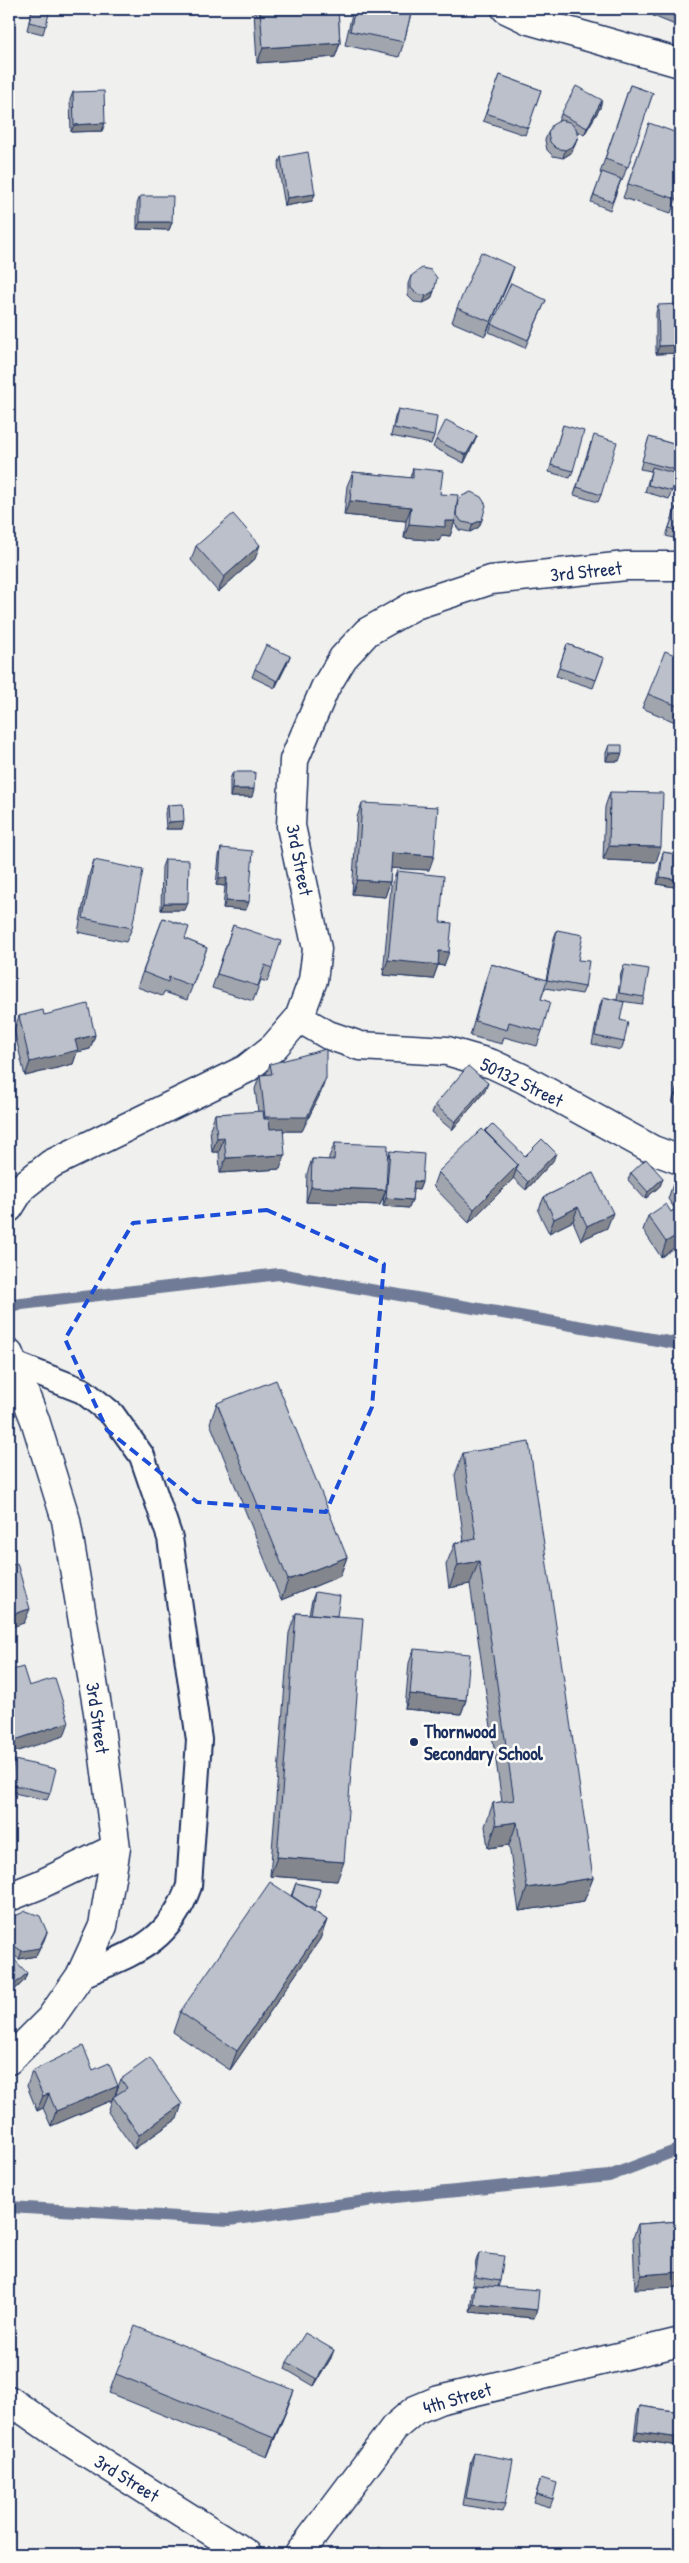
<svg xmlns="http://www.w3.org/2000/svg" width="689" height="2563" font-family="'Patrick Hand',sans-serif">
<rect width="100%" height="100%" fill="#f0f0ee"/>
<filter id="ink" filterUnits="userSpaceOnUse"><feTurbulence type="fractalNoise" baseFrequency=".02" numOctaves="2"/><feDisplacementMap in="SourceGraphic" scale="10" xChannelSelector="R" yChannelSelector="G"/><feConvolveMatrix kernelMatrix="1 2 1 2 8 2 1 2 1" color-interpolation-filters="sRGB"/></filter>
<g filter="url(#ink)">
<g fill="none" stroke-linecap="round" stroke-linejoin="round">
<path stroke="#6f7b97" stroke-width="12" d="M13 1305 279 1274 680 1344
M9 2207 229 2220 395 2197 609 2176 680 2149"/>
<g stroke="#1b2f5e" stroke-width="28">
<path id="service" d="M12 1363 83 1391 112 1414 142 1456 170 1538 199 1740 189 1886C168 1945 132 1953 80 1976"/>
</g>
<g stroke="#1b2f5e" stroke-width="31">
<path id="minor" d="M299 1018 328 1035 360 1046 447 1051 492 1064 522 1078 653 1150 680 1160
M9 1208 22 1187 51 1164 246 1069 274 1047 299 1018 313 980 317 949 291 826 294 760 325 688 343 658 367 632 415 605 491 580 626 566H680
M9 1354 35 1420 66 1520 98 1712 116 1848 103 1926 80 1976 50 2019 9 2060
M9 1897 39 1885 116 1848
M9 2400 62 2437 247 2554
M299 2554 394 2428 415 2410 439 2400 680 2342"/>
</g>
<g stroke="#1b2f5e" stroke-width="31">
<path id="tertiary" d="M506 9 529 20 680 63"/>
</g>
<use href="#service" stroke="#fdfcf7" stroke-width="24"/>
<use href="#minor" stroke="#fdfcf7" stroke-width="28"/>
<use href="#tertiary" stroke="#fdfcf7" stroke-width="28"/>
</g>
<path fill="#a1a5ae" stroke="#1b2f5e" d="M32 9H50L43 34 27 30Z
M78 9H92L91 11Z
M157 9H195L192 15Z
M255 9H338L340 43 335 57 257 63 254 12Z
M353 9H412L404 42 399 57 345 45Z
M656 9H680V27L653 16Z
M500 75 541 90 525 135 483 121Z
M630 85 653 93 622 181 621 180 610 210 591 202 602 174 600 173Z
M73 92 105 123 102 131 71 132 70 100Z
M600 108 584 135 577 131 575 145 571 153 563 158 553 156 547 150 545 140 548 133 558 122 561 114Z
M644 138 680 187 671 213 623 198Z
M281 157 315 194 312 201 285 206 278 165Z
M680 190V209L677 199Z
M140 196 172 222 169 230 137 229V204Z
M514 267 509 281 485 336 452 322 457 308Z
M411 276 434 291 431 299 423 303 414 302 408 296V284Z
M546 300 525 348 489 332 492 324Z
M658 305 679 353 656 354V313Z
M398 409 434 436 431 444 391 436 395 417Z
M563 425 573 471 570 478 549 472Z
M477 436 474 443 464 463 433 447 436 440Z
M649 437 680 446V479L676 478 669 499 645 492 651 471 640 469Z
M591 442 601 495 598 502 574 495Z
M413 468 440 494 457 502 479 527 470 532 459 530 454 523 450 536 442 535 439 541 404 538 406 521 344 515 347 486 353 472 410 478Z
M680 482V493L677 492Z
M676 507 680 509V540L666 536Z
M196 546 255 559 218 592 191 560Z
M567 644 604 658 593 688 556 676Z
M680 657V724L642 708 648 694Z
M287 664 275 688 252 677 255 669Z
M609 745 619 761H606V753Z
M233 772 252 797H230V779Z
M610 792 656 862 603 860 605 807Z
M362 803 429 870 391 868 390 882 385 897 352 894 357 817Z
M168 805 182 829H166L165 813Z
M221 848 246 910 223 908 225 886 216 885 219 856Z
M663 852 680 855V888L657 884 661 860Z
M165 859 185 910H161L162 867Z
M94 860 132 928 126 942 78 932 89 875Z
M397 871 440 922 444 966 438 965 433 979 383 975 391 886Z
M163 918 185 939 207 948 187 1000 164 992 162 996 137 987Z
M233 925 272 968 267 982 261 980 253 1001 212 988Z
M557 930 578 960 585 987 582 994 545 988 541 999 542 1031 537 1046 504 1037 502 1044 470 1036 486 979 491 964 546 980 554 938Z
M624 965 644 997 642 1004 621 1001 620 1020 624 1042 621 1050 592 1044 600 1005 603 997 617 1000 621 973Z
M44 1015 95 1035 90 1049 77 1052 73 1064 25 1076 14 1030 19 1016Z
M270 1064 321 1092 302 1131H283L280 1169 220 1173 219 1152H212L210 1129 215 1114 258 1112 255 1089 260 1075 266 1074Z
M680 1076V1106L672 1103Z
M485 1091 452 1130 432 1113 435 1105Z
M485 1131 525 1156 553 1161 526 1190 513 1178V1179L469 1223 433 1186 438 1172Z
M335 1143 387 1159 390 1151 422 1182 419 1190 413 1189 412 1200 409 1208 383 1206 384 1195 380 1205 306 1202 307 1174 312 1159 329 1160V1157Z
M593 1173 607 1228 581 1240 573 1221 549 1233 538 1211 544 1197Z
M631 1173 663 1178 660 1186 645 1199 628 1180Z
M680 1180V1244L661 1257 643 1230 648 1216 671 1212 675 1209 668 1199 673 1184Z
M217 1403 347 1557 340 1576 281 1600 210 1423Z
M463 1453 593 1878 584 1901 519 1911 509 1845 488 1848 485 1826 493 1803 502 1802 470 1584 449 1588 446 1565 455 1543 464 1541 455 1475Z
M315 1592 337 1616V1881L270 1876 289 1633 296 1613 309 1614 312 1600Z
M414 1649 466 1700 461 1714 405 1709 409 1663Z
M14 1760 50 1793 47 1800 9 1792V1778Z
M296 1883 320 1889 314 1911 327 1920 320 1939 230 2070 173 2032 180 2012 291 1896Z
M9 1926 47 1932 44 1940 36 1956 19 1959 9 1952Z
M9 1954 24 1981 9 1995Z
M93 2070 118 2086 114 2096 117 2095 116 2093 121 2079 177 2119 134 2149 108 2112 112 2100 51 2126 43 2108 37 2111 27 2086 32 2071Z
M680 2221 635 2289 633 2238 638 2224Z
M479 2253 500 2281 498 2287 537 2310 534 2318 470 2312 472 2293 475 2285H472L476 2261Z
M331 2358 314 2386 285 2369 287 2362Z
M116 2374 287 2409 267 2457 109 2393Z
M640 2406 680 2412V2441L679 2446 634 2439 637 2414Z
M474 2453 505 2504 502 2512 463 2505 471 2460Z
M541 2478 553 2499 550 2507 533 2502Z"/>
<path fill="#83868d" stroke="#1b2f5e" d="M340 43 335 57 257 63 263 48Z
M602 100 600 108 584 135 587 128Z
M105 123 102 131 71 132 74 125Z
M578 137 571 153 563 158 565 150Z
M315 194 312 201 285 206 287 198Z
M140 222H172L169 230 137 229Z
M514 267 509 281 485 336 491 322Z
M434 291 431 299 423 303 426 296Z
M680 345V349L679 353 656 354 659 346Z
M477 436 474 443 464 463 466 455Z
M350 501 411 507 406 521 344 515Z
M482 520 479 527 470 532 473 524Z
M445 521H455L450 536 442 535 439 541 404 538 409 524Z
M260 545 255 559 218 592 224 577Z
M290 656 287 664 275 688 277 681Z
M609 753H622L619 761H606Z
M232 789H254L252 797H230Z
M184 821 182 829H166L169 822Z
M609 846 661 847 656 862 603 860Z
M392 853 434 856 429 870 387 868Z
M660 877 680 880V888L657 884Z
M219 878H227L225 886 216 885Z
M357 880 390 882 385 897 352 894Z
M226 901 249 902 246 910 223 908Z
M164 903H188L185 910H161Z
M439 951 449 952 444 966 438 965 433 979 383 975 388 960Z
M95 1035 90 1049 77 1052 73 1064 25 1076 30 1062 75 1040Z
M326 1078 321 1092 302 1131H260L265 1117Z
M488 1083 485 1091 452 1130 455 1122Z
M224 1137 219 1152H212L217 1138Z
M556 1153 553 1161 526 1190 528 1182Z
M285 1155 280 1169 220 1173 226 1158Z
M518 1165 513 1179 469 1223 474 1209Z
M663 1178 660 1186 645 1199 648 1192Z
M414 1181 422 1182 419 1190 411 1189Z
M311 1187 386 1190 380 1205 306 1202Z
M386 1198 412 1200 409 1208 383 1206Z
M578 1207 573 1221 549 1233 554 1219Z
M613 1213 607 1228 581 1240 587 1226Z
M680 1233V1244L661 1257 666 1242Z
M347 1557 340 1576 281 1600 288 1580Z
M479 1561 470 1584 449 1588 458 1565Z
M30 1609 24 1623 9 1628V1615Z
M410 1694 466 1700 461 1714 405 1709Z
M69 1722 64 1736 9 1754V1742Z
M517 1822 509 1845 488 1848 496 1825Z
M277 1857 344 1862 337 1881 270 1876Z
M593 1878 584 1901 519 1911 527 1888Z
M327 1920 320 1939 230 2070 237 2051Z
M47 1932 44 1940 36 1956 19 1959 22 1951Z
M27 1973 24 1981 9 1995 12 1987Z
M118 2086 114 2098 113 2097 112 2100 51 2126 56 2111Z
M49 2094 43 2108 37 2111 43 2096Z
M182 2104 177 2119 134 2149 139 2135Z
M680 2272V2287L635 2289 641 2275Z
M473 2304 537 2310 534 2318 470 2312Z
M334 2350 331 2358 314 2386 317 2379Z
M294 2390 287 2409 267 2457 274 2438Z
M637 2432 680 2438V2441L679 2446 634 2439Z"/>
<path fill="#bbc0ca" stroke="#1b2f5e" d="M33 9H50L46 26 29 22Z
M260 9H338L340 43 263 48Z
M355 9H412L404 42 350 31Z
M656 9H680V18Z
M500 75 541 90 528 128 486 113Z
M630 85 653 93 628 167 605 159Z
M576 86 602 100 587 128 561 114Z
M104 91 105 123 74 125 73 92Z
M561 120 569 122 576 128 578 137 573 146 565 150 556 148 550 142 548 133 552 125Z
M649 123 680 134V187L676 199 628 184Z
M308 152 315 194 287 198 281 157Z
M602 172 621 179 612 202 594 195Z
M140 196H173L172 222H140Z
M481 252 514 267 491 322 457 308Z
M422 268 431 270 437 278 434 291 426 296 417 294 411 288V276Z
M511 283 546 300 528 340 492 324Z
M680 304V345L659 346 658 305Z
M398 409 437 416 434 436 394 428Z
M446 420 477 436 466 455 436 440Z
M563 425 584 431 573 471 551 465Z
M594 435 617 442 601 495 577 487Z
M649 437 680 446V471L642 461Z
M652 467 677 474 672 491 648 485Z
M413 468 443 471 440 494 458 495 455 521H445V527L409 524 411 507 350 501 353 472 413 478Z
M471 492 481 497 486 505 482 520 473 524 462 522 456 514 458 500 462 496Z
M676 507 680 509V532L669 528Z
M233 514 260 545 224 577 196 546Z
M567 644 604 658 596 680 559 668Z
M266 645 290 656 277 681 255 669Z
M665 651 680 657V707L648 694Z
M609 745H622V753H609Z
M233 772H255L254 789H232Z
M610 792 663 793 661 847 609 846Z
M362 803 438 807 434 856 392 853 390 882 357 880Z
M183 804 184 821 169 822 168 805Z
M221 848 253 851 249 902 226 901 227 878H219Z
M663 852 680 855V880L660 877Z
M165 859 189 860 188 903H164Z
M94 860 143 870 132 928 83 918Z
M397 871 444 876 440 922 452 923 449 952 439 951 438 965 388 960Z
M163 918 189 927 185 939 207 948 192 986 169 977 168 982 143 972Z
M233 925 281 941 272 968 265 965 258 986 217 974Z
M557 930 583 935 578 960 589 961 585 987 547 980Z
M491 964 547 980 541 999 550 1002 542 1031 509 1022 507 1030 475 1021Z
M624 965 649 969 644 997 619 993Z
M603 997 624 1002 620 1020 628 1022 624 1042 595 1036Z
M88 1004 95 1035 75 1040 78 1050 30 1062 19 1016 43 1010 44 1015Z
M326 1049V1078L307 1117H265L260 1075 272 1074 270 1064Z
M468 1066 488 1083 455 1122 435 1105Z
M680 1078V1097L675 1096Z
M263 1111 264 1119H269L270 1129 283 1128 285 1155 226 1158 224 1137 217 1138 215 1114Z
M492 1124 525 1156 542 1139 556 1153 528 1182 516 1170 518 1165 485 1131Z
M482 1129 518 1165 474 1209 438 1172Z
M335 1143 388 1145 386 1190 311 1187 312 1159 334 1160Z
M390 1151 424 1154 422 1182 414 1181 412 1200 386 1198Z
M646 1159 663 1178 648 1192 631 1173Z
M593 1173 613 1213 587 1226 578 1207 554 1219 544 1197Z
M680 1180V1194L673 1184Z
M666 1204 671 1212 680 1206V1233L666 1242 648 1216Z
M276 1380 347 1557 288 1580 217 1403Z
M529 1442 593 1878 527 1888 517 1822 496 1825 493 1803 514 1800 479 1561 458 1565 455 1543 476 1539 463 1453Z
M17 1563 30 1609 9 1615V1566Z
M315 1592 340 1596 337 1616 311 1614Z
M296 1613 363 1618 344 1862 277 1857Z
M414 1649 470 1654 466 1700 410 1694Z
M23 1667 29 1686 55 1678 69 1722 9 1742V1671Z
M14 1760 56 1769 50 1793 9 1784Z
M270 1882 327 1920 237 2051 180 2012Z
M296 1883 320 1889 315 1909 307 1906 292 1896Z
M26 1911 40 1916 47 1932 39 1948 22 1951 11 1944 9 1934V1926L15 1916Z
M9 1954 27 1973 12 1987 9 1984Z
M83 2046 93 2070 109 2063 118 2086 56 2111 49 2094 43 2096 32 2071Z
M150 2058 182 2104 139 2135 113 2097 127 2088 121 2079Z
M680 2221V2272L641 2275 638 2224Z
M479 2253 504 2256 500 2281 475 2277Z
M475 2285 539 2290 537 2310 473 2304Z
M135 2326 294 2390 274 2438 116 2374Z
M305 2333 334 2350 317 2379 287 2362Z
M640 2406 680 2412V2438L637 2432Z
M474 2453 513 2460 505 2504 466 2498Z
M541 2478 557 2483 553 2499 536 2494Z
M379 2547 394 2554H375Z"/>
</g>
<path fill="none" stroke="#1d4ed8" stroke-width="4" stroke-dasharray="10 6" stroke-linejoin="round" d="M267 1210 384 1264 372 1407 326 1512 197 1502 107 1430 65 1339 133 1223Z"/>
<circle fill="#1b2f5e" stroke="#fdfcf7" stroke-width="2" cx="414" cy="1742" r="5"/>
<g text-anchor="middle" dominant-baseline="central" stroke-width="5" stroke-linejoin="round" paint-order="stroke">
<g font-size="19" fill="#1b2f5e" stroke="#fdfcf7">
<text transform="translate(586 571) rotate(-6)">3rd Street</text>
<text transform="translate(300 860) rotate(79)">3rd Street</text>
<text transform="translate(522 1082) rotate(26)">50132 Street</text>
<text transform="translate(98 1718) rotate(82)">3rd Street</text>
<text transform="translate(457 2398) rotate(-16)">4th Street</text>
<text transform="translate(127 2478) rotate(32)">3rd Street</text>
</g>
<g font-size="19" font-weight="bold" fill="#1b2f5e" stroke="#fdfcf7" text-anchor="start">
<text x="424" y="1731">Thornwood<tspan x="424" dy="22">Secondary School</tspan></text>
</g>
</g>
<rect width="689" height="2563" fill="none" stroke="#fdfcf7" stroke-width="30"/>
<rect x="15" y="15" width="659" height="2533" fill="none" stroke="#1b2f5e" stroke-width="2" filter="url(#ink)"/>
</svg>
